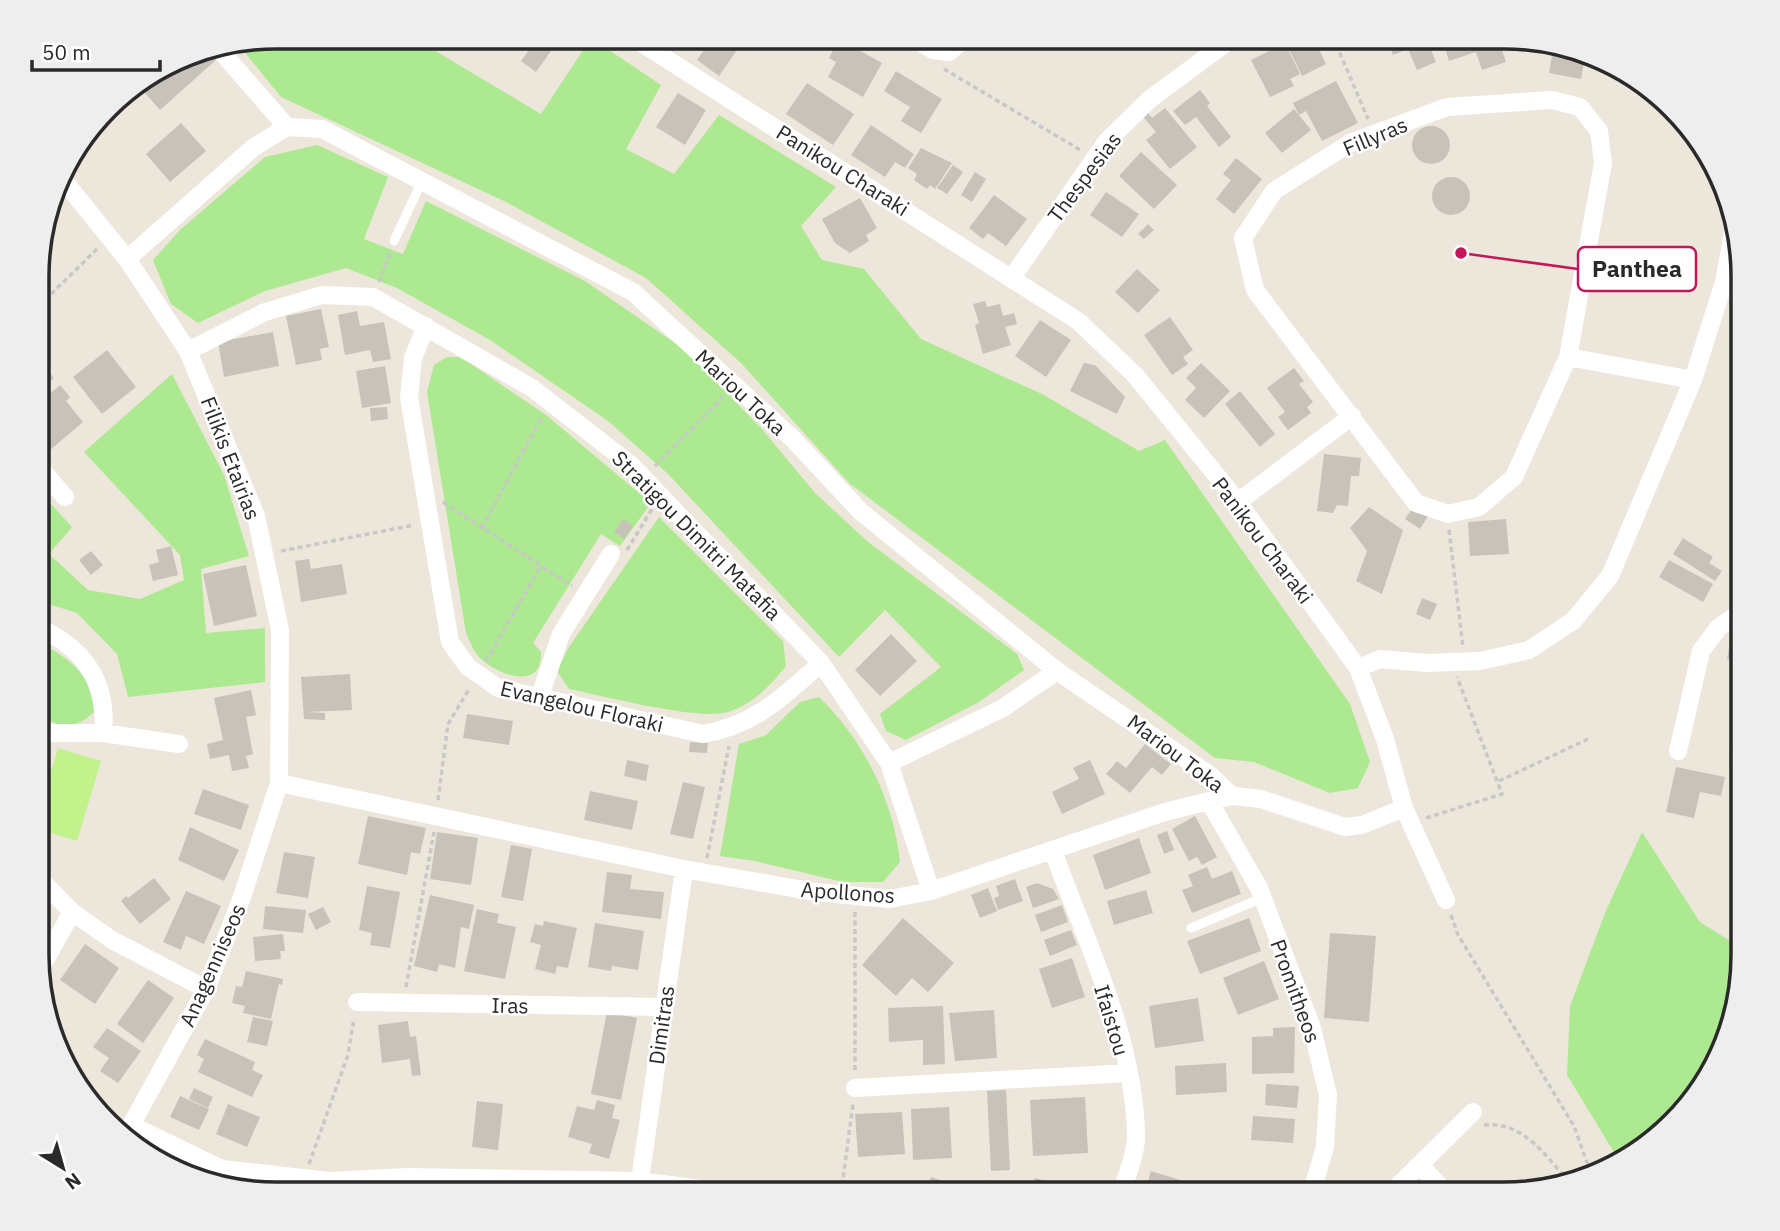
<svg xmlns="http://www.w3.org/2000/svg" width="1780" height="1231" font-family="'IBM Plex Sans',sans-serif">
<rect width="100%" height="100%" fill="#ede6da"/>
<path fill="#ace991" d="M276 37H412L541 114 591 38 661 85 626 149 674 174 719 115 836 187 801 226 822 260 864 269 921 339 1044 395 1139 451 1165 440 1350 704 1370 762 1358 788 1330 793 1254 762 1215 758 849 483 741 363 646 278 506 202 281 97 238 44Z
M317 145 388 177 364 239 403 254 426 201 585 281 685 350 761 428 815 493 867 541 1017 654 1024 670 979 702 906 740 886 731 880 714 941 667 885 610 839 657 668 474 608 421 490 340 397 288 346 268 265 291 198 323 171 304 153 260 181 229 265 157Z
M447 357H459L471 364 546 415 651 503 620 546 601 534 533 643 541 652C543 692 496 675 479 657 473 651 470 641 466 633L427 392 434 365Z
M172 374 224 475 249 556 201 569 206 633 265 628V682L128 697 117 654 77 613 39 601V491L72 527 49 554 88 590 140 599 184 580 180 555 84 452Z
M659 517 783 641 786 666C772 684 752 705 728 712 698 721 604 696 569 689L557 671 569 647Z
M39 641C72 662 90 671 94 712 75 730 60 729 39 714Z
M819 697C863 739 894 801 900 862L883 882H843L755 861 720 856 739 744 766 735 800 702Z
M1642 832 1700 922 1743 949V971L1730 1033 1694 1100 1620 1162 1567 1075 1570 1006 1605 913Z"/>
<path fill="#c2f28c" d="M58 748 101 761 77 841 39 829V812Z"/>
<path fill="#c8c3ba" d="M517 37H561L536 72 521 61 531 47Z
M713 37H738L743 41 719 76 697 60Z
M1307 37H1313L1326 64 1302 76 1288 47Z
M1386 37H1426L1436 62 1417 70 1408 49 1393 55Z
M1427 37 1498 38 1506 62 1482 70 1476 52 1449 61 1442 39 1429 44Z
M839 39 882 63 863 97 828 77 836 62 829 58Z
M1285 43 1300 74 1290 79 1294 86 1270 97 1251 60Z
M1554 44 1586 52 1581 79 1549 73Z
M208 50 216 60 160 110 137 84 185 55Z
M896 71 942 99 921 133 901 121 910 107 884 91Z
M1336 81 1358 123 1322 141 1306 111 1299 115 1293 103Z
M807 83 854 114 833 145 786 114Z
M1200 90 1210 103 1207 106 1231 137 1219 147 1196 117 1185 125 1173 111Z
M678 93 706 110 685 145 656 127Z
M1165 108 1197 147 1170 169 1146 140 1156 132 1141 114 1146 110 1152 118Z
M1294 109 1311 130 1282 153 1265 133Z
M181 123 206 151 170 182 146 154Z
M871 125 914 154 905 168 895 162 885 177 851 155Z
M1412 145a19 19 0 1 1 38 0a19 19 0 1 1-38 0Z
M921 148 952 163 935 189 930 185 927 189 914 180 917 174 908 168Z
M1141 152 1177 185 1154 209 1119 176Z
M1236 158 1262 179 1234 214 1216 199 1231 180 1223 174Z
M953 165 963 172 947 194 937 188Z
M975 172 986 179 972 202 961 195Z
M1432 196a19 19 0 1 1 38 0a19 19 0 1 1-38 0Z
M1106 192 1139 214 1122 237 1090 215Z
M994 195 1027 219 1006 246 988 233 983 239 969 228Z
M860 198 877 228 866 235 869 241 850 253 835 243 822 219Z
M1148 224 1154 230 1144 239 1138 234Z
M1137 269 1160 290 1138 313 1115 292Z
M985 301 987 307 1000 304 1003 316 1014 313 1017 324 1005 327 1011 345 983 354 975 325 979 323 973 304Z
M321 309 329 347 320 349 322 360 296 365 286 316Z
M357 311 360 326 384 322 391 359 373 362 370 350 345 355 338 315Z
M1170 317 1193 350 1183 357 1188 364 1172 375 1144 335Z
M1040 320 1071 340 1046 377 1015 356Z
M273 332 279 366 224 377 218 342Z
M107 350 136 387 102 414 73 377Z
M39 360 54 378 39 390Z
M1084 363 1095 365 1125 397 1117 414 1070 391Z
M1201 363 1230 391 1204 418 1185 400 1196 388 1186 378Z
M385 366 391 403 362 408 356 371Z
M1294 368 1304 381 1299 384 1313 402 1307 407 1311 413 1288 430 1278 417 1285 412 1267 388Z
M60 385 70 397 66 401 83 422 50 450 39 437V403Z
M1240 391 1275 434 1260 447 1225 404Z
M387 407 388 419 371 421 370 408Z
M1324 454 1361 458 1359 476H1351L1348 506 1337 505 1333 513 1317 511Z
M1414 506 1428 516 1420 529 1405 519Z
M1369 507 1403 530 1382 594 1356 581 1367 551 1350 528Z
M623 519 633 526 624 539 614 532Z
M1506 519 1509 554 1470 556 1468 522Z
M1683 538 1713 557 1709 563 1722 571 1715 581 1673 554Z
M171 546 178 575 153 581 149 565 159 562 156 550Z
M91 551 103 565 91 575 79 560Z
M309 559 311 569 342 564 347 594 301 602 295 561Z
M1669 560 1713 584 1703 602 1659 577Z
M246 565 257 616 214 626 203 574Z
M1422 598 1437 604 1430 620 1416 614Z
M1733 625 1743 627V662L1727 659Z
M891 634 917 661 880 696 855 670Z
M350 674 352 710 307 712 325 713V720L304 719 301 677Z
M251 690 256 715 246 717 253 754 246 756 249 768 232 771 229 755 210 759 207 744 223 740 214 698Z
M1732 712H1743V770L1729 764Z
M467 714 513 721 509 745 463 738Z
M690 742 708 743 707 753 689 752Z
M1145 744 1171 764 1162 775 1152 767 1130 793 1106 774 1117 761 1126 768Z
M627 760 649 765 646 781 624 776Z
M1090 760 1105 794 1062 814 1052 792 1079 779 1073 768Z
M1676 767 1725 777 1721 796 1700 792 1694 818 1666 812Z
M683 782 705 787 693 839 670 834Z
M203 789 249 805 241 830 194 814Z
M590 791 638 801 632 830 584 820Z
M368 816 426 828 420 854 411 852 407 875 358 864Z
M1195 816 1217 857 1202 865 1197 857 1189 861 1172 829Z
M190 827 239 850 224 881 178 860Z
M1167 831 1174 850 1164 854 1157 835Z
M437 832 478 838 471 885 430 879Z
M1139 838 1151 873 1105 890 1093 855Z
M511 845 532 849 523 901 501 897Z
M284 852 315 857 308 898 276 893Z
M1207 867 1212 879 1232 871 1241 894 1192 913 1182 890 1193 886 1188 875Z
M607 872 632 875 630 889 664 892 661 919 602 912Z
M154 878 171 899 140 924 121 901 126 896 128 898Z
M1015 879 1023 901 998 910 994 898 999 896 996 886Z
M1037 883 1053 889 1059 899 1033 908 1026 887Z
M367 886 400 892 390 948 370 945 372 933 359 930Z
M988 888 997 911 980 918 971 895Z
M1146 890 1153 913 1114 925 1107 901Z
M186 891 221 906 204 944 186 936 181 950 163 942Z
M430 895 474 905 469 929 461 927 455 968 439 964 437 972 414 966Z
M1062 905 1068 922 1041 932 1035 915Z
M265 906 306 910 303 933 263 929Z
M323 907 331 922 316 930 308 914Z
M477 909 499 914 497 923 516 927 505 979 464 971Z
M39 918 47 924 39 936Z
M903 918 954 963 928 992 912 978 896 996 862 965Z
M1249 918 1261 951 1200 974 1187 941Z
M544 921 577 928 568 968 557 966 555 974 535 969 541 945 530 942 535 924 543 926Z
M595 923 644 931 638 970 612 966 611 971 588 967Z
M1071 930 1077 945 1050 956 1044 940Z
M1330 933 1376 936 1369 1022 1324 1018Z
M283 934 285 951H280L281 959 255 961 253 937Z
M85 944 119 968 95 1004 60 980Z
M1072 958 1085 997 1052 1008 1039 969Z
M1264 961 1279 999 1238 1015 1223 978Z
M246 971 283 979 282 985 279 984 271 1019 243 1013 245 1006 232 1003 236 986 242 987Z
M148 980 174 998 143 1043 117 1024Z
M1198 998 1204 1041 1155 1048 1149 1006Z
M943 1006 945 1064 923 1065V1040L889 1042 888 1008Z
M994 1010 997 1058 955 1061 949 1013Z
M607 1012 637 1018 621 1100 591 1094Z
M253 1017 273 1021 267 1046 247 1042Z
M408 1021 410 1037 416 1036 421 1075 412 1076 410 1059 382 1063 378 1025Z
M1295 1027 1294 1073 1252 1074V1037L1273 1036V1028Z
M107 1028 141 1051 118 1083 100 1071 109 1058 93 1047Z
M205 1039 255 1062 252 1070 263 1075 252 1097 198 1072 204 1059 197 1055Z
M1226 1063 1227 1092 1176 1095 1175 1066Z
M1266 1084 1299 1086 1297 1108 1265 1105Z
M194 1088 213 1097 208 1108 189 1099Z
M1006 1090 1010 1170 991 1171 987 1091Z
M180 1096 209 1109 199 1130 170 1117Z
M1085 1097 1088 1153 1033 1156 1030 1100Z
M597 1100 615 1105 612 1118 620 1120 609 1159 589 1153 592 1144 568 1137 577 1106 594 1110Z
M477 1101 503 1104 498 1150 472 1147Z
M228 1104 260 1117 247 1147 216 1134Z
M949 1107 952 1158 913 1160 911 1109Z
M902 1112 905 1154 858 1157 855 1114Z
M1253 1116 1295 1119 1293 1143 1251 1140Z
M1151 1171 1203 1187 1201 1194H1144Z
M931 1177 968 1189 966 1194H926Z
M1035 1178 1088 1193V1194H1030Z
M985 1180 1019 1191 1018 1194H981Z"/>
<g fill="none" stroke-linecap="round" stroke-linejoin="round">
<path stroke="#c8c8c8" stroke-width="3.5" stroke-dasharray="5 3.5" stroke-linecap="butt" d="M1333 37 1368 119
M944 69 1082 151
M379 282 391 250
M39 306 97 249
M655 466 723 397
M443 502 572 586
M482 528 542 416
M1449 530 1463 647
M627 550 652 509
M281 551 414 525
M486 661 541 566
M1499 781 1588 739
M438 800 448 724 469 689
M1426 818 1502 794 1457 677
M707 858 729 746
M855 912V1072
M1451 915 1458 935 1574 1126 1591 1174
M406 987 434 832
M1484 1125C1522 1121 1545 1154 1567 1180
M309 1164 348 1055 354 1018
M841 1194 853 1104"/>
<path stroke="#fff" stroke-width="9" d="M394 241 422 181
M1191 928 1262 898"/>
<path stroke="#fff" stroke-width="18" d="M632 37 1078 321 1135 375 1238 502 1358 668 1380 659 1427 663 1480 661 1529 650 1573 621 1610 576 1693 380 1724 282 1734 227
M912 37 933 50 949 52 967 37
M218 48 287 127 322 129 633 292 793 439 860 511 1057 671 1211 776 1232 796
M1552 100 1580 107 1599 131 1603 163 1568 357 1514 477 1479 507 1448 514 1416 503 1255 290 1243 238 1274 191 1350 143 1447 107Z
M60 176 127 259 188 351 256 516 280 630 279 783 242 897 206 989 124 1138
M127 259 254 147 287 127
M1013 276 1107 141 1150 99 1234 37
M426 326 413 358 409 397 450 642 468 667 498 688 703 734C755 725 783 697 821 663
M188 351 265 312 322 295 373 297 532 388 630 464 821 663 889 763 931 891
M1568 357 1693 380
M39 467 65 497
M1238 502 1352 416
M39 628C84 648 108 682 103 733
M1358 668 1385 739 1404 808 1446 900
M540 696 561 634 611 554
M39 733H103L179 744
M1678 751 1701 651 1719 627 1743 611
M889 763 1003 708 1057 671
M279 783 684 869 815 892 890 899 931 891 1165 812 1209 801 1232 796 1261 799 1345 827 1362 825 1404 808
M1209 801 1259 888 1312 1028 1328 1095 1325 1147 1311 1194
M1053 851C1086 942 1135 1039 1136 1137 1136 1155 1126 1177 1121 1194
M39 878 72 912 112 940 206 989
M39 971 72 912
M357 1002 663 1007
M855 1088 1129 1073
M133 1126 222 1169 329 1181 408 1177 640 1181 739 1194
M1420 1165 1447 1194
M640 1181 684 869
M1390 1194 1473 1112"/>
</g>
<g text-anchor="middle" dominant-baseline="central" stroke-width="5" stroke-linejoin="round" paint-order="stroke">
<g font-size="21" fill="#2a2a2a" stroke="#fff">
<text transform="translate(1375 136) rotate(-23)">Fillyras</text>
<text transform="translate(843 170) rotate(32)">Panikou Charaki</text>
<text transform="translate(1084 177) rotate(-53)">Thespesias</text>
<text transform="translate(741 392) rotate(43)">Mariou Toka</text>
<text transform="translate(231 458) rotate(69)">Filikis Etairias</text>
<text transform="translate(697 535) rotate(45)">Stratigou Dimitri Matafia</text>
<text transform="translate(1263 540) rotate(53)">Panikou Charaki</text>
<text transform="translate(582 706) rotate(13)">Evangelou Floraki</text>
<text transform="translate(1176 753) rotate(37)">Mariou Toka</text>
<text transform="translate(848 892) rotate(4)">Apollonos</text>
<text transform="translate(212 965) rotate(-66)">Anagenniseos</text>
<text transform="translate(1296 991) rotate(70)">Promitheos</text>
<text transform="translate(510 1005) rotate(1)">Iras</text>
<text transform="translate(1112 1020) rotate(73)">Ifaistou</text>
<text transform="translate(661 1025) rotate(-82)">Dimitras</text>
</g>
</g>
<path d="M0 0H1780V1231H0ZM276 49H1504A227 227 0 0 1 1731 276V955A227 227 0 0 1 1504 1182H276A227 227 0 0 1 49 955V276A227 227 0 0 1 276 49Z" fill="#eee" fill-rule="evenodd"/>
<path fill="none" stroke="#2a2a2a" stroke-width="3.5" d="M276 49H1504A227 227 0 0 1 1731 276V955A227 227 0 0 1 1504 1182H276A227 227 0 0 1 49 955V276A227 227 0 0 1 276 49Z"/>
<path fill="none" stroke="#c2185b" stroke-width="2.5" d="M1461 253L1578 269"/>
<circle fill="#c2185b" stroke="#fff" stroke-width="2.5" cx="1461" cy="253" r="7"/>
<rect fill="#fff" stroke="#c2185b" stroke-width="2.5" x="1578" y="247" width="118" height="44" rx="7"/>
<g font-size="23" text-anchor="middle" font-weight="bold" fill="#2a2a2a">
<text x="1637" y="277">Panthea</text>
</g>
<g transform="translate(63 1168) rotate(143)" stroke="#ffffff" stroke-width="5" paint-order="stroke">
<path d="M0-5L12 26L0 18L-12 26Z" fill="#2a2a2a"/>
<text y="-10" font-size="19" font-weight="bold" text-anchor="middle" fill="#2a2a2a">N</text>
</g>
<path d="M32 60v10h128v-10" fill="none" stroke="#2a2a2a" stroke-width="3.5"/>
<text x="42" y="60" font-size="21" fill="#2a2a2a" stroke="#ffffff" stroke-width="5" paint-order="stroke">50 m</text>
</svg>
